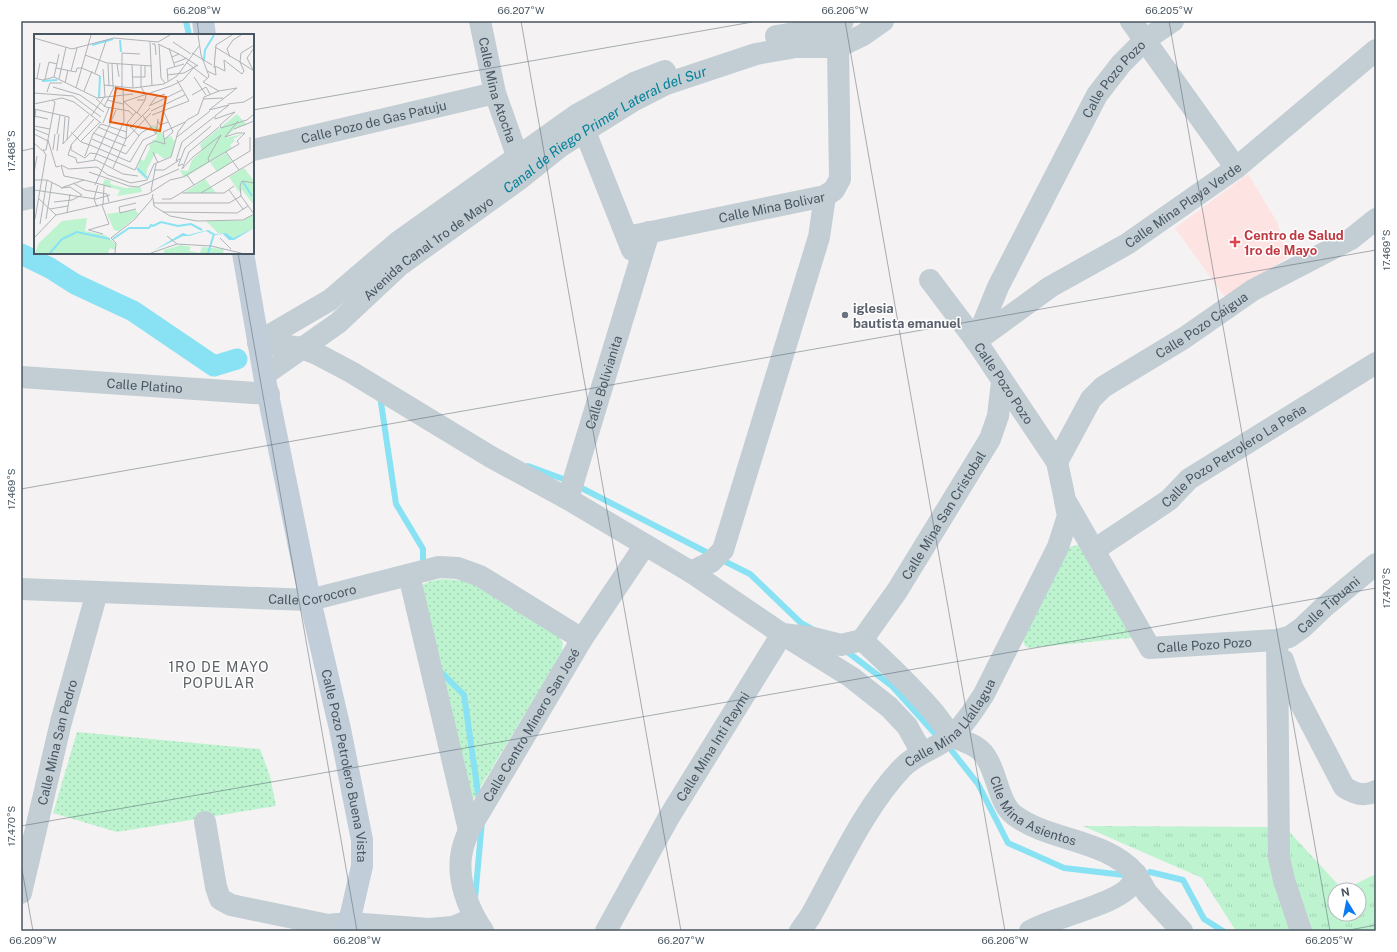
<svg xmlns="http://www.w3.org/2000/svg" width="1397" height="952" font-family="'Public Sans',sans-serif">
<defs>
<pattern id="grass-tufts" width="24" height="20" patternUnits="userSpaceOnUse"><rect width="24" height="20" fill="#bef3d0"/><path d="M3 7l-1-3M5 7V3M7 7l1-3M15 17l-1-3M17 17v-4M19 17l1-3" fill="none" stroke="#a5d2b5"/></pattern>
<pattern id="park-dots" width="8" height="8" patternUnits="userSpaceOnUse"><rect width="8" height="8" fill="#bef3d0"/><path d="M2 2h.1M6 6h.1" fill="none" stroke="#a5d2b5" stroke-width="1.8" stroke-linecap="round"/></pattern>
</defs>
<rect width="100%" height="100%" fill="#f4f2f2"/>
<path fill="#fde3e2" d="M1248 174 1277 222 1288 257 1226 299 1175 228Z"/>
<path fill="url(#grass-tufts)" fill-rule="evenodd" d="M1083 826 1285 827 1343 890 1374 875 1376 878V931H1236L1202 878ZM1335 890H1359V914H1335Z"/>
<path fill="url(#park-dots)" d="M1085 543 1139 637 1029 648 1025 646 1023 640 1064 552 1070 547Z
M443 579 458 580 474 584 558 634 563 644 561 654 472 801 422 585 431 581Z
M77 732 260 749 270 776 276 806 117 832 53 813Z"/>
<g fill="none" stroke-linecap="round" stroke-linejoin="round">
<path stroke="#88e2f3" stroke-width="6" d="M186 21 189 35
M380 396 396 504 423 549V566
M528 466 566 480 712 555
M720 559 750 574 801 623 812 629
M845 650 892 686 937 736
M438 669 464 695 479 800
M952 751 978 784 1008 843 1064 868 1124 875
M1150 872 1183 880 1204 919 1223 931
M475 899 482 821"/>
<path stroke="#88e2f3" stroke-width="21" d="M21 254 50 268 75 284 133 311 214 366 237 359"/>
<g stroke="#c2cdd4" stroke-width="22">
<path id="s1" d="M480 21 495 93 518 158"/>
<path d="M1131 21 1236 168"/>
<path d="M776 36 821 29 843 21"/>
<path d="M580 119 632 250"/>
<path id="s2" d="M253 150 495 93"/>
<path d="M21 200 35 197"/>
<path id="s3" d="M627 237 825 196 834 190 840 179 838 47 829 37"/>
<path id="s4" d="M930 280 976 341 1057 462 1065 500 1150 648 1277 640 1289 637 1302 628 1324 607 1376 564"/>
<path id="s5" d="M976 341 1050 287 1127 244 1236 168 1376 50"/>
<path id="s6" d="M976 341 998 287 1097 95 1121 64 1145 40 1173 21"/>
<path d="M258 342 302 348 317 354 351 372 491 457 568 499 691 572 782 634 851 677 889 707 907 726 922 753"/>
<path d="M258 342 330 300 398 242 578 114 634 83 665 71"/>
<path id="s7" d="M264 375 338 323 400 265 521 178 561 146 633 101 666 84 756 54 796 47H838L863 35 883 21"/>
<path id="s8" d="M21 377 269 394"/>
<path id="s9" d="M1057 462 1091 399 1103 387 1184 338 1253 290 1351 239 1376 219"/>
<path id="s10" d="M568 499 649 232"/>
<path id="s11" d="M1094 550 1169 500 1189 479 1376 363"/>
<path d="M691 572 711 562 723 550 819 237 825 196"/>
<path d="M409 575 469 830"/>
<path id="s12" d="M21 589 310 600 439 567 458 568 480 576 582 639"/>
<path id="s13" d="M862 640C886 662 909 684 931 709 938 717 944 727 952 735 960 742 974 742 983 753 997 770 998 803 1014 815 1050 842 1104 838 1136 874 1134 877 1133 882 1131 885 1118 904 1053 917 1030 931"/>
<path id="s14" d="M862 640 897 591 990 439 998 416 1002 382"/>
<path d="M1277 640 1279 858 1284 880 1301 931"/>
<path d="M1283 660 1292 687 1344 787C1355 794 1364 797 1376 791"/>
<path d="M205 822 216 887 220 899 231 905 328 925 349 923 429 929 453 927 474 918"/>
<path d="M1136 874 1147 893 1182 931"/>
<path id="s15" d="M21 893 61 722 97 592"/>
<path id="s16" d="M483 931C468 909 456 878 462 851 463 844 467 836 469 830L582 639 645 545"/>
<path id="s17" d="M606 931 669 817 782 634 809 637 841 645 862 640"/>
<path id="s18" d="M800 931 810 917C837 869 864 808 902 768 916 753 938 748 953 735 965 724 975 708 984 694L1058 547 1068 516 1065 501"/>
</g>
<g stroke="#c1ced9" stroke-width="22">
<path d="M203 21 205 35"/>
<path id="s19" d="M243 253 264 375 310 600 340 729 362 840V866L347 931"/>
</g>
</g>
<path fill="none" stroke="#485661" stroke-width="1" stroke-opacity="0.45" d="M197 21 199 35M521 21 681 931M845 21 1005 931M1169 21 1330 931M253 110 758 21M21 151 35 148M238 253 357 931M21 489 1376 250M21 826 1376 588M21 864 33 931M1344 931 1376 925"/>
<path fill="#e0444e" stroke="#fff" stroke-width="1.5" d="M1233 236h4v4h4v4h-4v4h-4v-4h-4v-4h4z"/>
<circle fill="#6b7280" stroke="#fff" stroke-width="1.5" cx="845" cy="315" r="4"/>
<g text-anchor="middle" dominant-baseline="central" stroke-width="3" stroke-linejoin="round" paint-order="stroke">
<g font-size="13" fill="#485661" stroke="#fff">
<text stroke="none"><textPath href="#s6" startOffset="297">Calle Pozo Pozo</textPath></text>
<text stroke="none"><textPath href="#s1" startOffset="71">Calle Mina Atocha</textPath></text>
<text stroke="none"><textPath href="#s2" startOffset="124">Calle Pozo de Gas Patuju</textPath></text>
<text stroke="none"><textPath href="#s5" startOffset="248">Calle Mina Playa Verde</textPath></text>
<text stroke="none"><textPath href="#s3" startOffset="148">Calle Mina Bolivar</textPath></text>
<text stroke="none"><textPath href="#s7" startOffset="208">Avenida Canal 1ro de Mayo</textPath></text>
<text stroke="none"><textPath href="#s9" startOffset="205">Calle Pozo Caigua</textPath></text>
<text stroke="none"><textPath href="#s10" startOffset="122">Calle Bolivianita</textPath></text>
<text stroke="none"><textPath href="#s4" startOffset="127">Calle Pozo Pozo</textPath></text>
<text stroke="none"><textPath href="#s8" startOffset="124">Calle Platino</textPath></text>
<text stroke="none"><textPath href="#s11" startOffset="169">Calle Pozo Petrolero La Peña</textPath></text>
<text stroke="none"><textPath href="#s14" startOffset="149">Calle Mina San Cristobal</textPath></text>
<text stroke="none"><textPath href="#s12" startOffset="292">Calle Corocoro</textPath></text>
<text stroke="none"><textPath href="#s4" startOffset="622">Calle Tipuani</textPath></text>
<text stroke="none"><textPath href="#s4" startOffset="486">Calle Pozo Pozo</textPath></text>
<text stroke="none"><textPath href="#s18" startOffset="260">Calle Mina Llallagua</textPath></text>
<text stroke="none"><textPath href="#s16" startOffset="229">Calle Centro Minero San José</textPath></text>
<text stroke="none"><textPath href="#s15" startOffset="155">Calle Mina San Pedro</textPath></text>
<text stroke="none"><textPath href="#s17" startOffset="213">Calle Mina Inti Raymi</textPath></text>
<text stroke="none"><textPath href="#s19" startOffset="523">Calle Pozo Petrolero Buena Vista</textPath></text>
<text stroke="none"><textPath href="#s13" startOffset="249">Clle Mina Asientos</textPath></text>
</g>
<g font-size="13" font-weight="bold" fill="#be3a42" stroke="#fff" text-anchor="start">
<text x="1244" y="235">Centro de Salud<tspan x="1244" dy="15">1ro de Mayo</tspan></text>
</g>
<g font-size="13" font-weight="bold" fill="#5b616d" stroke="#fff" text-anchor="start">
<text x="853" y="308">iglesia<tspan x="853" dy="15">bautista emanuel</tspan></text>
</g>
<g font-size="14" font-style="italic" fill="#048099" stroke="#fff">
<text stroke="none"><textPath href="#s7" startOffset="422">Canal de Riego Primer Lateral del Sur</textPath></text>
</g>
<g font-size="14" letter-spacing="1" fill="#5d6267" stroke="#fff">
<text x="219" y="667">1RO DE MAYO<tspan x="219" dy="16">POPULAR</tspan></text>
</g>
</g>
<g transform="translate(34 34)">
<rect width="220" height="220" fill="#f4f2f2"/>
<path d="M203 80 213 91 203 93 191 104 209 100 199 105 201 107 196 111 198 114 150 144 146 136 154 137 158 126 168 117 166 110ZM116 91 123 92 131 104 137 102 141 108 138 122 130 125 123 119 121 120 113 135 112 145 103 137 106 125 110 127 116 114 115 112 119 108 118 106 122 105 123 100ZM192 119 198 128 183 138 176 128ZM210 134 220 147V171L208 156 205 158 195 143ZM71 145 77 147 76 150 90 154 107 153 108 158 83 162 86 156 68 151ZM101 176 105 180 85 197 80 196 73 180ZM220 180V194L199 204 192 199H184L172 187H208ZM53 184 51 197 71 201 81 209V216L76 214 74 219H1L5 209 28 187ZM147 211 157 213 155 217 166 219 168 213 190 215 189 219H130V216Z" fill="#bef3d0"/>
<path d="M171 145 182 159H150Z" fill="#bef3d0"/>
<path d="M220 194 200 206H195L189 200 179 201 172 197 155 202H149L119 217 149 199 154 201 174 196 181 200 192 199 199 204Z" fill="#88e2f3"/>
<path fill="none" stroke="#88e2f3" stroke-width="2" d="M86 6 87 18M58 11 79 5M170 26 171 16 180 1M8 47 23 46M65 64 66 42M103 134 113 144M209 148 218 162M79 205 95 194H115L117 191 119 192 127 188 144 192 157 190 168 196M16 219 28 205 43 198 76 205M174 219 180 200"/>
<path fill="none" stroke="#afb4b8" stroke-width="1" d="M164 1 167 21 175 42 174 44M0 4 38 15 80 4 124 8 136 1M116 8 118 52M139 8 157 20M118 10H121L122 21M124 10 145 20M125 10 127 44 131 49M181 13 206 28 207 19 220 11M135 14 141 33M158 19 178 31M51 21 73 29 118 32M138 23 145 20 164 32M196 23 193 15 199 6 207 1M152 28 173 44M140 29 153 24M74 30 75 52M78 30 79 53M83 30 85 43M98 31 99 54M22 34 42 38 43 34H48L66 42M180 34 182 11 198 1M69 35 71 62M219 36 213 24 220 14M37 37 43 14M173 37 182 41 181 32 191 37 190 26 208 40 210 37 206 28 220 37M61 39 72 7M133 41 150 39 164 31M20 43 63 64 99 60M20 43 25 20M99 43H111V31M160 43 172 61M0 44 9 46 20 43M3 44 6 29M11 45 15 28 23 30M25 45 32 13M134 47 133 35 150 30M31 49 34 36M70 51 99 54 130 50 143 42 165 12M19 53 46 61 70 78M42 54 57 1M88 54V19L106 20M50 57 58 37M13 58 16 49H28M0 59 39 62 67 83M158 61 172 53 176 60M62 65 72 73 95 77 99 81M169 65 189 64M73 66 89 70M103 66H111L112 61 107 53V31M89 68 137 52 149 46 161 32M90 68 107 82M0 70 28 64 40 68 67 89M194 70 210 68 220 62M116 71 122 63 131 60M115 72 148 56M70 73 80 53M0 75 35 83 33 106M129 76 139 98 131 105M175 76 195 71 181 82V85L201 78 186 91 187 94 213 86 220 80M175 76 203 54 185 57M117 77 151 61M102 78 93 89 105 102M103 79 111 66M118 81 155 67 143 46M0 82 14 85M57 82 71 62M31 83 29 110 55 81M124 87 126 91 134 88M0 89 2 75M69 89 75 74M0 92 16 95M64 93 92 105M96 94 116 74M0 95 15 101M200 95 220 87M37 98 47 108 56 111M59 99 92 112M0 100 14 107M23 100 26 81M122 100 124 85M143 103 176 77M58 105 92 120 107 99 117 93 109 82M92 105 117 79M14 106 22 133 26 132M47 107 66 88M0 109 9 117M56 111 96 128 109 106 122 100 117 93M37 112 34 121 42 124 43 129 62 126 89 140 104 142M19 116 21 100M23 117 25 100M119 118 124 129M192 118 205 136M51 122 59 100 67 90 93 98M51 124 56 119 63 120 101 136 113 111 121 107 131 110 129 98 151 88M51 124 37 116V111L60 85M146 125 142 127 148 108 180 83M60 126 82 76M175 128 174 124 187 101 159 123 148 135 155 118 185 93M149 130 144 132 151 114 177 92M79 134 92 105 93 90M120 136H130L144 127M55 138 95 152 104 153 145 135M0 139 3 122M153 141 160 151M0 146H13L27 153M50 146 77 153M39 149 51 156 73 160 75 168M61 151 90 87 89 54M0 156 62 165 76 161M195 156 209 175M117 157 122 130M148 159H190L200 152M167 159 220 127M4 164 22 181M119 164 120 172 136 182 163 187 209 186 220 180 207 162 206 152 208 147 220 149M128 165H137L216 117V103M20 168 38 166 48 161 36 153 27 154 50 146 30 142 27 131 35 135 63 133 74 141 97 149 113 146 120 130 137 123 144 98 153 86 164 80 170 63 185 57 169 48 174 44M102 169 85 173 86 179 102 175M119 169H195L207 162M69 171 70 152M63 173 60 165 64 151M16 175 34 172M129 178 203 179 214 172M33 179 36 160M1 185 12 121 9 116H12L21 68 18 66M12 185 18 148M6 190 13 146M54 196 75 190 68 171M55 196 69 200M133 202 143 210M0 204 22 181 114 160 136 146 149 143 205 110 203 107 211 99H203L191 103 204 87M186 204 197 215M81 219 82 209 77 204 100 186 118 165 119 160M117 219 143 210 177 212 207 219"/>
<path fill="#e8590c" fill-opacity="0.15" stroke="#e8590c" stroke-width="2" d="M82 54 132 63 126 97 76 88Z"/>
<rect width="220" height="220" fill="none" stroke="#485661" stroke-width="2"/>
</g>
<rect width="1397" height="952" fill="none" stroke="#ffffff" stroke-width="44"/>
<g transform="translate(1347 902) rotate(350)"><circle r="19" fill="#ffffff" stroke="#b6bbc0"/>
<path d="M0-3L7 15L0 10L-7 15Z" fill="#0b7bf4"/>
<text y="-6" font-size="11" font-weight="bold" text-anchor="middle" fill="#485661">N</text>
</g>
<rect x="22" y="22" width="1353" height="908" fill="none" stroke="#485661" stroke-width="1.5"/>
<g font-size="10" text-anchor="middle" fill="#485661">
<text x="197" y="14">66.208°W</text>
<text x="521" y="14">66.207°W</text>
<text x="845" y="14">66.206°W</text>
<text x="1169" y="14">66.205°W</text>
<text transform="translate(11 151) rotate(-90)" y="4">17.468°S</text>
<text transform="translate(1386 250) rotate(-90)" y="4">17.469°S</text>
<text transform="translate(11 489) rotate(-90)" y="4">17.469°S</text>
<text transform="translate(1386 588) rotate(-90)" y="4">17.470°S</text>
<text transform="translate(11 826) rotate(-90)" y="4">17.470°S</text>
<text x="33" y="944">66.209°W</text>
<text x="357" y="944">66.208°W</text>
<text x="681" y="944">66.207°W</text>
<text x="1005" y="944">66.206°W</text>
<text x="1329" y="944">66.205°W</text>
</g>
</svg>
